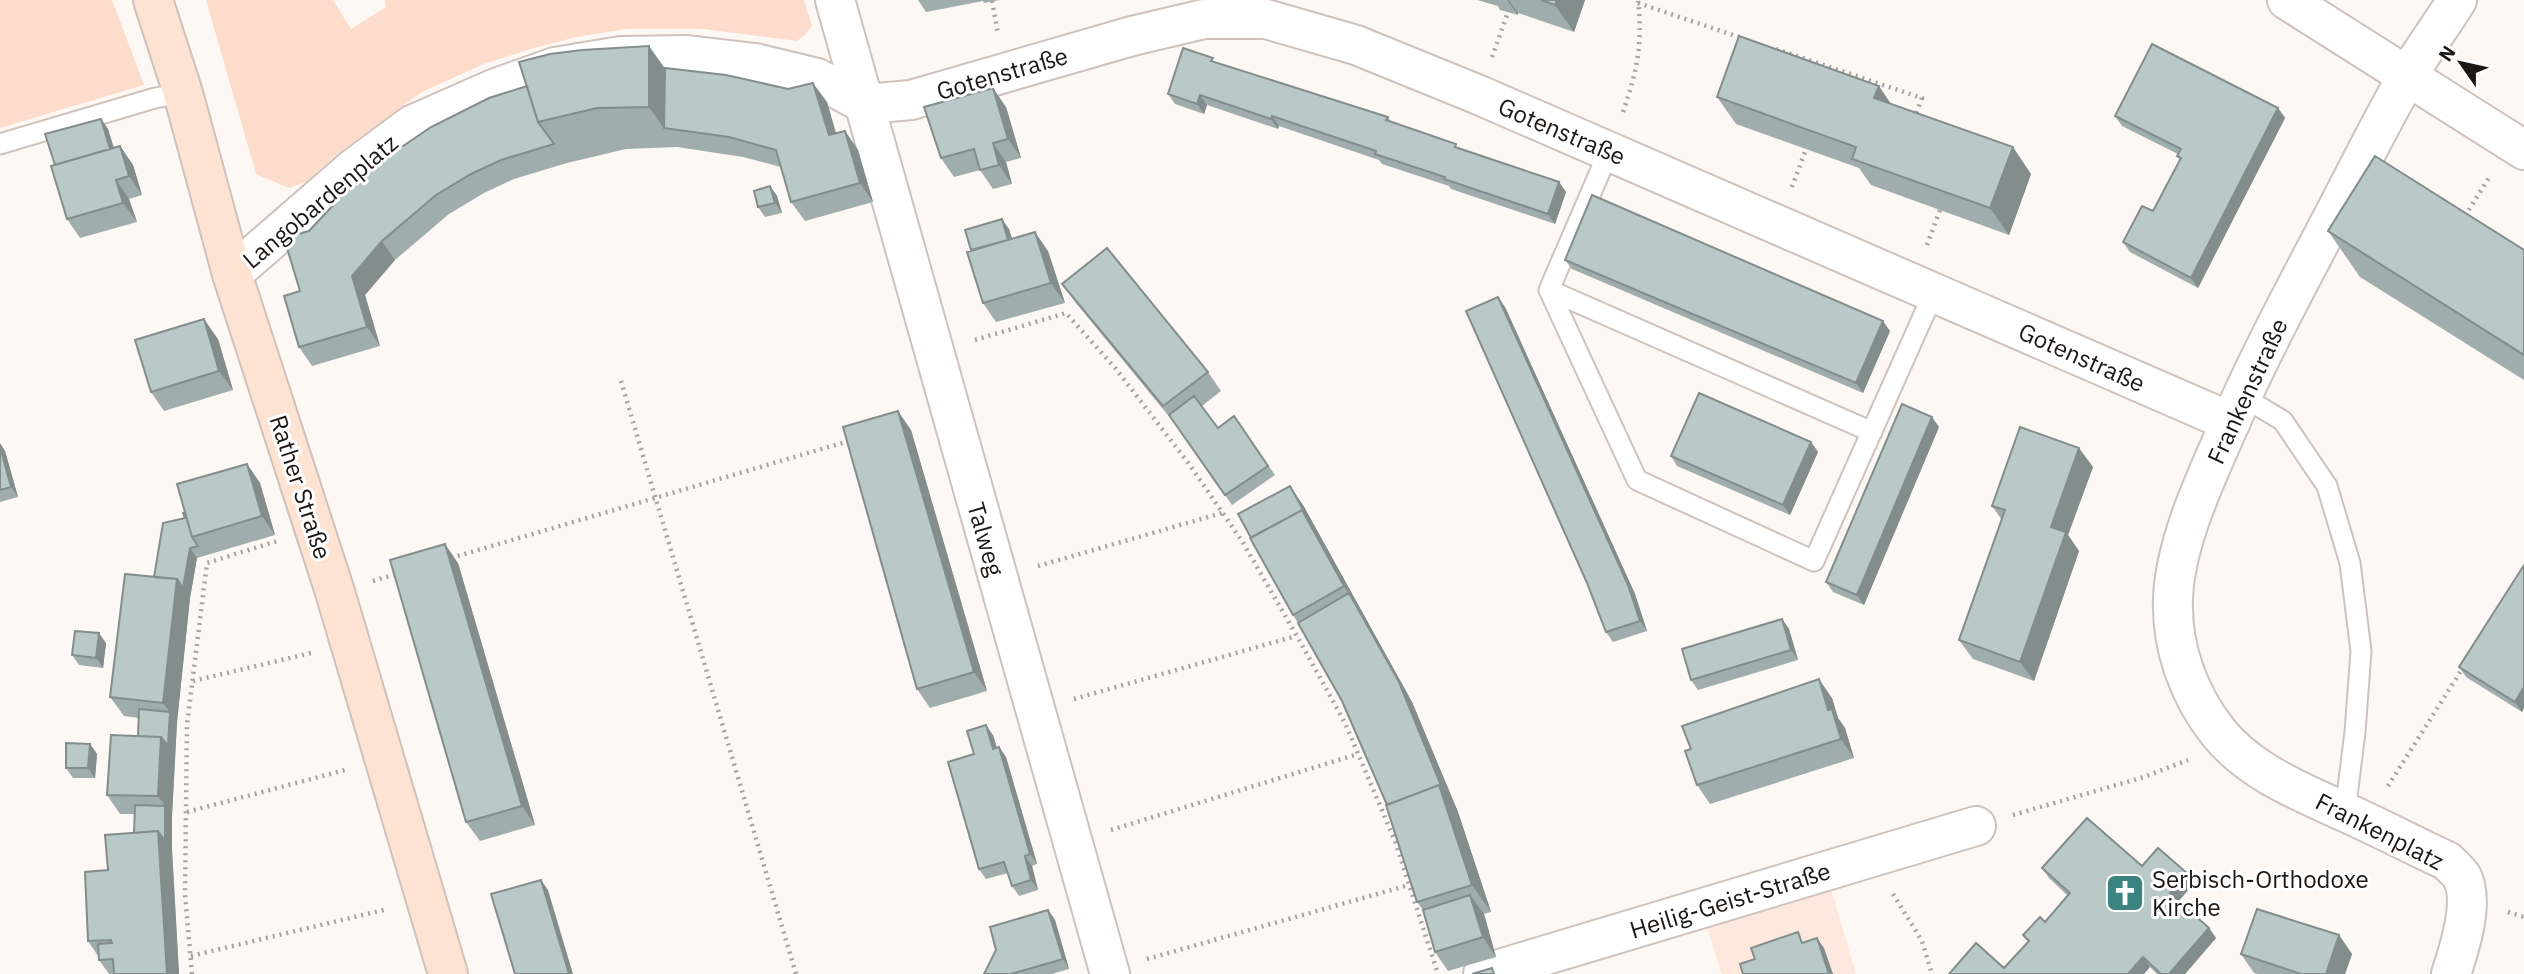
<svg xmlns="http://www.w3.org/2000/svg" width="2524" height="974" font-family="'IBM Plex Sans',sans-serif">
<rect width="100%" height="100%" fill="#fef8f5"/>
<path fill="#fee8dd" d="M1831 889 1856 974H1721L1707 926Z"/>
<path fill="#fddccc" d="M0 0H112L144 85 0 128Z
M206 0H333L351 29 386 7 385 0H804L812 26 805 35 797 41 703 29H626L577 37 534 48 484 64 422 92 336 155 306 182 289 188 256 174Z"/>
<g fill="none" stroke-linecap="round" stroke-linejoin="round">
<g stroke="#cfc2bc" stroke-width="23">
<path id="lane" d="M0 144 155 98 183 93
M1609 151 1549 290 1637 480 1814 561 1934 292
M1549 290 1872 432
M2242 396 2283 421 2327 486 2350 563 2361 651 2355 732 2345 812"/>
</g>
<g stroke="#cfc2bc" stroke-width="42">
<path id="street" d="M835 0 1110 974
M2287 0 2524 150
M865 104 911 100 1132 36 1204 19H1266L1356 45 1479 95 2231 422
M232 274 354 168 412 125 496 88 555 67 621 56 687 55 755 63 817 78 865 104
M1483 974 1976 826
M2451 974C2459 950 2475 902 2462 877 2459 872 2452 866 2447 861 2413 845 2380 828 2345 812 2301 792 2250 772 2218 732 2188 694 2171 646 2173 597 2176 539 2207 476 2230 423 2261 352 2298 284 2334 215 2358 169 2381 122 2407 77 2422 51 2441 26 2457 0"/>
</g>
<g stroke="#cfc2bc" stroke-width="42">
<path id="secondary" d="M153 0 183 93 232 274 335 592 448 974"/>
</g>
<path stroke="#a7a29f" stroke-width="4.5" stroke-dasharray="2 5" stroke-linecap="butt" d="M992 1 998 34
M1638 3 1742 38
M1776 49 1922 98 1915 117
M1492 57 1508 12
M1623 112C1637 71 1643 44 1638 1
M1792 187 1806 149
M2465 216 2490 176
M1927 245 1940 210
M975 340 1066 313 1116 369 1189 464 1242 541 1302 645 1345 723 1395 841 1438 974
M621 381 796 974
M451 558 852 440
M1038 566 1222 513
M373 581 399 573
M193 681 311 653
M1074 699 1296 636
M2388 786 2464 666
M187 812 345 770
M2013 815 2144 777 2188 760
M1111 830 1358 754
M1893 894 1922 941 1932 974
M2508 912 2524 917
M191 956 388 909
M1147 959 1409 885
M192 974 185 894 187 725 207 563 277 541"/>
<use href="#lane" stroke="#fff" stroke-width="19"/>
<use href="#street" stroke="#fff" stroke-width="38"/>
<use href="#secondary" stroke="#fee2d2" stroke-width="38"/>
</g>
<path fill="#9fadac" d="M918 0H999L984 3 983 1 926 12Z
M1477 0H1585L1574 32 1518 13V15L1500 10 1498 6Z
M1216 62 1388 117 1391 122 1460 149 1559 182 1566 192 1555 224 1451 189 1449 186 1382 164 1379 160 1279 126 1278 129 1207 105 1204 114 1175 104 1168 94Z
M665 68 827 102 836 133 845 131 858 150 873 202 805 221 791 202 781 167 743 157 677 147 626 149 567 163 514 179 484 193 449 214 395 260 365 295 380 346 312 366 299 347 300 291 309 231 431 127Z
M1717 97 1891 104 2031 174 2009 235 1871 185 1859 168 1736 124Z
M1006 107 1021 158 1006 162 1012 184 993 189 980 170 954 177 941 158Z
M2278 108 2285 118 2198 288 2130 252 2123 242 2153 211 2180 160 2177 156 2178 154 2122 126 2115 116Z
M101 119 108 129 114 148 120 146 133 165 142 195 129 199 137 222 80 238 67 219 55 165Z
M770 186 777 196 782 213 765 217 758 207Z
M1009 229 1012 238 1048 251 1065 303 996 322 983 303 971 250Z
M2328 231 2524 250V380L2360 277Z
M1565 260 1890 331 1863 393 1572 269Z
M1062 284 1208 372 1221 391 1202 406 1218 428 1234 416 1275 475 1232 505 1176 425 1076 303Z
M1505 307 1635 594 1647 631 1613 642 1606 632Z
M218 339 233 390 164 411 151 392Z
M1939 427 1864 605 1833 592 1826 582Z
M911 430 987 691 930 708 917 689Z
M1811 442 1818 452 1790 515 1677 466 1671 456Z
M0 447 5 451 18 497 0 502Z
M247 464 260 483 275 535 197 558 190 598 177 722 172 816V850L179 974H109L99 960 98 956 88 941 108 870 134 833 135 814H120L107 795 138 736 139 718 124 716 110 697 154 577Z
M2093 467 2068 535 2079 551 2034 681 1973 659 1959 640 2002 520 1992 506Z
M1303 505 1412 702 1458 812 1491 912 1484 914 1496 957 1448 971 1435 952 1423 910 1417 902 1387 805 1342 701 1298 623 1293 615 1251 537Z
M458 563 535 825 480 841 466 822Z
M2524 565V708L2522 712 2466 677 2459 667Z
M1782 619 1789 629 1798 660 1698 690 1691 680Z
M106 643 103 668 79 665 72 655Z
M1832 698 1838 718 1845 728 1854 758 1710 804 1697 785Z
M993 735 997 748 999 747 1006 757 1037 864 1032 866 1038 890 1019 896 1012 886 1008 873 986 879 979 869 974 754Z
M90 744 97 754 95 778H73L66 768Z
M2142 866 2187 873 2194 883 2179 901 2209 928 2216 938 2185 974H2157L2150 967 1949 974 2004 968 2028 942 2023 935 2045 922 2068 896 2049 878 2042 868Z
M1048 910 1055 920 1069 969 1052 974H984Z
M2339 935 2352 954 2345 974H2257L2254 973 2241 954Z"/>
<path fill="#828d8c" d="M1507 0H1509L1518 13V15Z
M1557 0H1585L1574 32 1555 5Z
M649 46 678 87 664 128 649 107Z
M813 83 827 102 842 155 829 135Z
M1879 86 1897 113 1874 98Z
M993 88 1006 107 1021 158 1008 139Z
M1200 95 1207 105 1204 114 1197 104Z
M2278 108 2285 118 2198 288 2191 278Z
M1272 116 1279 126 1278 129 1271 119Z
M101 119 108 129 120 169 113 159Z
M845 131 858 150 873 202 860 183Z
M993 143 1006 162 1012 184 999 165Z
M120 146 133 165 142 195 129 176Z
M2013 147 2031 174 2009 235 1990 208Z
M116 180 129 199 137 222 123 203Z
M1559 182 1566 192 1555 224 1548 214Z
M770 186 777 196 782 213 775 203Z
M1002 219 1009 229 1018 260 1011 250Z
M1035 232 1048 251 1065 303 1051 283Z
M382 241 395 260 365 295 380 346 367 327 352 276Z
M1498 297 1505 307 1635 594 1647 631 1640 621Z
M204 319 218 339 233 390 219 371Z
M1883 321 1890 331 1863 393 1856 383Z
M898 411 911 430 987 691 974 672Z
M1932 417 1939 427 1864 605 1857 595Z
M1811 442 1818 452 1790 515 1783 505Z
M0 443 5 451 18 497 11 487 0 447Z
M2079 448 2093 467 2068 535 2079 551 2034 681 2020 662 2051 527Z
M247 464 260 483 275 535 262 516Z
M1290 486 1303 505 1412 702 1458 812 1491 912 1472 885 1349 594 1344 586 1302 510Z
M445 544 458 563 535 825 522 806Z
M190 548 197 558 190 598 183 588Z
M177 579 190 598 177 722 172 816V850L179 974H167L158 831 165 806 158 796 161 737 170 712 163 703Z
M1782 619 1789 629 1798 660 1791 650Z
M99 633 106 643 103 668 96 658Z
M1819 679 1832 698 1838 718 1845 728 1854 758 1841 739 1828 710Z
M2524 687V708L2522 712 2515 702Z
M986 725 993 735 1000 759 993 749Z
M90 744 97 754 95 778 88 768Z
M999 747 1006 757 1037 864 1030 854Z
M1025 856 1032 866 1038 890 1031 880Z
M2187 873 2194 883 2177 903 2170 893Z
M541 880 548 890 573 974H569Z
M1470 895 1484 914 1496 957 1483 937Z
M1048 910 1055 920 1069 969 1063 959Z
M2209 928 2216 938 2185 974H2169Z
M2339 935 2352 954 2345 974H2326Z
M1817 938 1824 948 1833 974H1829Z
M2143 957 2150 967 2144 974H2128Z"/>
<path fill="#b9c9c8" stroke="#828d8c" stroke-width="2" d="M1541 0H1557L1555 5Z
M1739 36 1879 86 1874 98 2013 147 1990 208 1852 159 1856 147 1717 97Z
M2152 44 2278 108 2191 278 2123 242 2142 206 2153 211 2181 158 2177 156 2181 149 2115 116Z
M649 46V107L597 108 538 122 519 62 550 54 582 50Z
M1183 48 1213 58 1211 61 1388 117 1386 120 1456 144 1455 147 1559 182 1548 214 1444 179 1445 177 1375 154 1376 151 1272 116 1271 119 1200 95 1197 104 1168 94Z
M665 68 726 75 788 89 813 83 829 135 845 131 860 183 791 202 776 150 729 137 664 128Z
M527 86 538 122 554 144 501 160 471 174 436 195 382 241 352 276 367 327 299 347 284 296 300 291 284 238 309 231 350 187 378 163 431 127 489 98Z
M993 88 1008 139 993 143 999 165 980 170 974 149 941 158 924 107Z
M101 119 110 149 55 165 45 134Z
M120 146 129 176 116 180 123 203 67 219 51 166Z
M2375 156 2524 250V355L2328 231Z
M770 186 775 203 758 207 754 191Z
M1592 195 1883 321 1856 383 1565 260Z
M1002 219 1008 240 971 250 965 230Z
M1035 232 1051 283 983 303 967 252Z
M1107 248 1208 372 1163 406 1062 284Z
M1498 297 1628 585 1640 621 1606 632 1587 583 1466 311Z
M204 319 219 371 151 392 135 340Z
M1699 393 1811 442 1783 505 1671 456Z
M1194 396 1218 428 1234 416 1268 466 1225 495 1169 415Z
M1902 404 1932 417 1857 595 1826 582Z
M898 411 974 672 917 689 843 427Z
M2020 427 2079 448 2051 527 2066 532 2020 662 1959 640 2005 510 1992 506Z
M0 447 11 487 0 490Z
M247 464 262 516 192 537 177 484Z
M1290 486 1307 517 1302 510 1251 538 1238 514Z
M1302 510 1344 586 1293 615 1250 538Z
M185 512 192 537 198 546 190 548 183 588 177 579 154 577 163 523 185 518 183 513Z
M445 544 522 806 466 822 390 560Z
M2524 565V687L2515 702 2459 667Z
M125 574 177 579 163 703 110 697Z
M1349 593 1399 682 1444 793 1439 785 1387 805 1342 701 1298 623Z
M1782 619 1791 650 1691 680 1682 649Z
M75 631 99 633 96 658 72 655Z
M1819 679 1828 710 1832 709 1841 739 1697 785 1685 751 1691 749 1682 726Z
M139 709 170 712 168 746 161 737 138 736Z
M986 725 993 749 999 747 1030 854 1025 856 1031 880 1012 886 1004 862 979 869 948 762 974 754 967 731Z
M111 735 161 737 158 796 107 795Z
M66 743 90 744 88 768H66Z
M1439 785 1472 885 1417 902 1386 805Z
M135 805 165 806V841L158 831 134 833Z
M2087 818 2142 866 2158 848 2187 873 2170 893 2209 928 2169 974H2161L2143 957 2128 974H1949L1976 943 2004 968 2029 941 2023 935 2040 917 2045 922 2070 893 2042 868Z
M158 831 167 974H114L113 959 99 960 98 944 112 943 111 940 88 941 85 872 108 870 105 835Z
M541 880 569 974H515L491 894Z
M1470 895 1483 937 1435 952 1423 910Z
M2257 909 2339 935 2326 974H2301L2241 954Z
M1048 910 1063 959 1011 974H984L996 950 990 927Z
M1798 932 1802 943 1817 938 1829 974H1743L1740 964 1755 959 1751 948Z
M1492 968 1494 974H1472Z"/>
<defs>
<g id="church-square" transform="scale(2.0125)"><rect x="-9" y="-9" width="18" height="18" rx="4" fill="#3a8381" stroke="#fff"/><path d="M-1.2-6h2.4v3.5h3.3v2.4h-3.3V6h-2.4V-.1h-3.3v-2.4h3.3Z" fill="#fff"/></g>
</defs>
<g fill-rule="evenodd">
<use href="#church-square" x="2125" y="893"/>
</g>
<g text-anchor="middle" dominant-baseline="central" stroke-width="6" stroke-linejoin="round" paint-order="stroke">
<g font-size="24" fill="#1b1714" stroke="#fff">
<text transform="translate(1002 73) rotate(-16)">Gotenstraße</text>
<text transform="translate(1562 131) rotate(23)">Gotenstraße</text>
<text transform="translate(320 201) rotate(-40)">Langobardenplatz</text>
<text transform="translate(2082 357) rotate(24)">Gotenstraße</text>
<text transform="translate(2247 391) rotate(-65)">Frankenstraße</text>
<text transform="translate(301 487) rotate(72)">Rather Straße</text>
<text transform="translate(986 539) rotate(74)">Talweg</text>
<text transform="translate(2380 831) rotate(27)">Frankenplatz</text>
<text transform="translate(1730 900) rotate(-17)">Heilig-Geist-Straße</text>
</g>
<g font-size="24" fill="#1b1714" stroke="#fff" text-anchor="start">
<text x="2152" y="879">Serbisch-Orthodoxe<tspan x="2152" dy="28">Kirche</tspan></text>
</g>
</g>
<g transform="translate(2461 63) rotate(304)" stroke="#ffffff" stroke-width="5" paint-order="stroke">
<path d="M0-5L12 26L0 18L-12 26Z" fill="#1b1714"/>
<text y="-10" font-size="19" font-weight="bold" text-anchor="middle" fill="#1b1714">N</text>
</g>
</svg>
